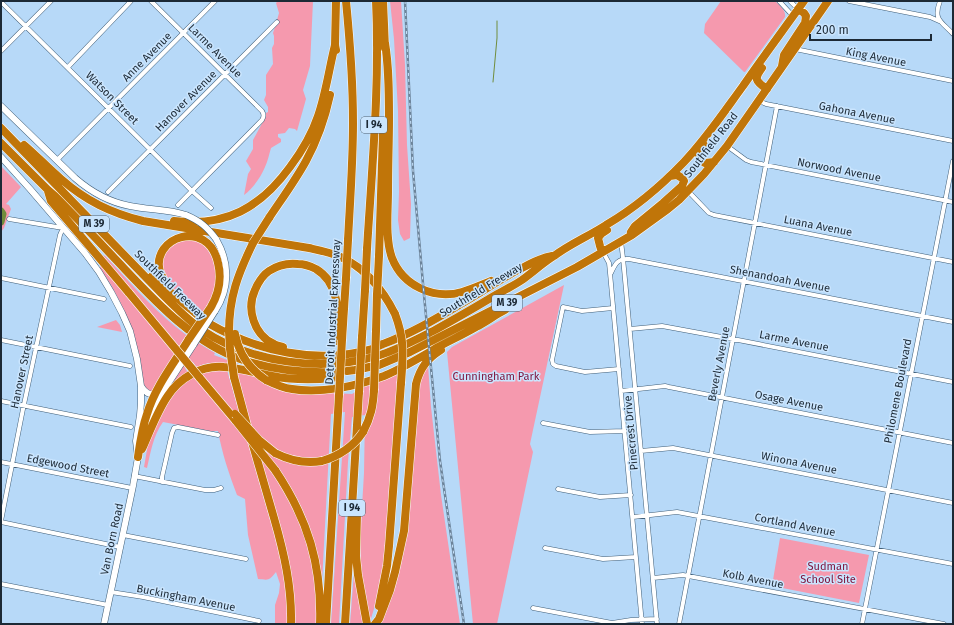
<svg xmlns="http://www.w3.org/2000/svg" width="954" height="625" font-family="'Fira Sans',sans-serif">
<rect width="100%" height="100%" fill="#b7d9f8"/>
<path fill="#f599ae" d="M278 1H313L310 66 303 90 306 99 297 131 295 129 289 128 285 133 278 134V137L281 139V142L271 148C269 154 268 161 265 167 261 177 253 188 244 195L248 174 251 169 246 161 253 149V140L266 116V113L268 112V107L264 100 266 95V75L273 64 272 48 274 44V36L273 33 275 27 279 13 276 3Z
M390 1H401L405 65 407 145 411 204 410 238 404 241 400 234 398 220 399 192 398 111 394 39Z
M721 1H775C780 6 786 10 785 17L745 72H744L704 33 705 24Z
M1 166 21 187 6 204 9 205 11 209 4 228 1 232Z
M185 239C189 239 196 240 200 242 213 250 219 275 216 290 215 296 206 309 203 315 188 302 158 283 163 259 164 255 167 249 170 246 174 243 180 241 185 239Z
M102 255 105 256C128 280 150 306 176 327 188 337 201 345 215 353L214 355 238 364V365C227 364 206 360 197 368L193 362 185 368 188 373 166 395 147 390 144 385 126 316 120 302 111 285 99 268 106 261Z
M564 285 530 444 533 452 497 624H473L447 352 452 347Z
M116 320 120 325 122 332 97 327Z
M428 365 431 407 441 495 460 624H381L399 568 409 518 415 442 419 385 424 372Z
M212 370H227L280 554 288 602 287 624H275V605L279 593 280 584 276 572C269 581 269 580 258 579L248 535 245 499 237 495C229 474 222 453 218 431H210L163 422C153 436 151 451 147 468L144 467 148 444 162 411 175 390 193 377Z
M236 371 254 375 258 379 330 392 332 393 352 394 368 385 398 373C395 407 393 440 391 474 388 524 386 574 370 622L361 570 360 541 364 473 365 415 352 417 348 462 339 624H331L345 412 331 414 322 582C318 563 314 543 308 524 301 503 289 484 277 466L272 471C281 485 290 500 298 516 314 550 317 587 316 624H292L294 603 291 572 260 456 250 426Z
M780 538 869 555 859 603 772 586Z
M354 572 366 624H350Z"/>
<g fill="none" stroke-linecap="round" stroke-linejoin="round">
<path stroke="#718d3c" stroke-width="1" d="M493 82 497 38V21"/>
<path stroke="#718d3c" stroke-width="7" d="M1 211 3 214 1 222"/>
<g stroke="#405f79" stroke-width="5">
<path id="street" d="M151 1 262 111C264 114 264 117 262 120L178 205
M779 1 793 16
M790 1 798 9
M849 1 930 17 939 21
M940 1C933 20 941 21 953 34
M1 2 192 191 211 208
M795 49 953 81
M1 51 51 1
M68 67 131 1
M759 101 766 104 953 141
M727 146 746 160 751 162 953 202
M57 160 215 1
M688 191 709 213 714 215 953 262
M108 192 277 22
M621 241 623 258 657 624
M603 252 609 263 610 273 642 624
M611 273C615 264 618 258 629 259L953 322
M1 278 104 299
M613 308 582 311 563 307 552 360 553 364 556 366 585 372 619 369
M630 329 662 326 738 340 953 382
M1 340 130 366
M621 391 665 386 669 387 953 443
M1 401 131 427
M543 423 590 432 625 431
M641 451 673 448 953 503
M1 462 132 488
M134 476 205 490H214L221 488
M162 482V477L172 433 174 428 178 427 218 435
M558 489 600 497 631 495
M633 517 677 512 953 564
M1 521 23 409 60 235 63 228 9 219
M1 522 120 547
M123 535 246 559
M545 548 603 559 636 557
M653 578 683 575 944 624
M1 584 108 605
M111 592 143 597 259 621
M533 608 612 623 631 620 657 619
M679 624 777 106
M862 624 953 161"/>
</g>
<g stroke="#405f79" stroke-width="7">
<path id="secondary" d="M1 106 75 178C91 192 109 202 130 206 149 210 168 209 186 215
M1 157 30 189 85 253 99 272 111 292 122 313 130 331 137 359 141 386V403L140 415 136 441 138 457 133 486 104 624
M215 311C230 288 230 263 216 239
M141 386C146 394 149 394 158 396
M148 428 160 396 194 344"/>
</g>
<g stroke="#fff" stroke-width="9">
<path id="highway" d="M336 1 335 45 336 50
M346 1C350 42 353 83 353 123 353 162 350 201 348 240
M383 1 385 48
M385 43C389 68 389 93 389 119 389 143 388 167 388 192 388 212 385 239 392 258 403 286 434 300 462 292 472 289 481 285 491 281
M782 66 784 55 805 23 806 16 804 13 798 9
M762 68C754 79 755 81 767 89
M1 128 163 295C175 307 188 320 202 330 251 363 324 373 380 355 399 349 417 339 435 330 455 319 474 308 494 296 503 291 513 286 522 280 533 272 543 263 554 256 570 244 589 236 606 225 635 208 661 186 684 162 706 139 724 112 743 86 763 57 784 29 804 1
M1 143 48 190 55 196C77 218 98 241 120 264 155 301 193 343 243 360 272 370 302 373 333 372
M24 145C37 156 48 168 61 179 86 201 111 213 143 221L309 248C318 250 328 252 336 255 364 266 382 288 395 314
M704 145C699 152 695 159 705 163L714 162
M48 191 51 201 129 293
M269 218C281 200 295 181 306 161 317 141 325 118 330 95
M174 221C226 227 260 208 290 167 302 151 312 134 318 116 326 93 329 69 335 45
M631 232 635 226 663 203 682 186 684 181 682 178 677 175 670 176
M367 249C372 167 380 84 376 1
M602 252 600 246 598 238 601 234 607 230
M379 256 383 134
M152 276C162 286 172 293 182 302 191 309 199 317 208 323 256 351 317 365 372 349 376 348 379 345 383 344 410 334 434 320 459 305 481 293 501 278 524 267 533 262 541 258 552 256
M169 288C165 283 162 277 160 272 150 237 208 217 218 263 222 279 219 293 211 307
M376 331 377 294
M229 332C229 297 238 274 253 243
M362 337 365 290
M342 340 346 278
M283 347C280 346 277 346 274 344 254 335 246 309 255 290 258 283 263 275 269 271 278 265 289 263 298 264 305 264 310 266 316 269 341 284 338 315 337 341
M347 371 355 370 379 365 410 352 577 267 632 235 668 209 679 200 704 174 727 146 828 1
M199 377 236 421
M234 377 248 429
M266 380C274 384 282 388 292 389 321 394 357 386 384 376 403 368 421 357 438 347 451 340 464 334 476 327 486 322 495 315 505 310
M363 432C371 417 373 406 374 390
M252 442C259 467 267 493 274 518 284 553 292 587 291 624
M142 449C150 431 157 412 167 397 179 378 201 365 224 367 240 368 256 373 272 376 292 380 312 380 333 378
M275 453C289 460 306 464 322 461
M138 457C140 443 142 428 147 414 155 387 174 363 189 339
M275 470C308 519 322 565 320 624
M357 514 356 556 358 575 367 624
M379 606 387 566 389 546 401 383
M326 624 339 395
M345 624 359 392
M375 624 379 619 390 590 395 572 404 531 416 384C420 368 427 359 441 350"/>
</g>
<use href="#street" stroke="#fff" stroke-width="4"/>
<use href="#secondary" stroke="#fff" stroke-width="6"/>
<use href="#highway" stroke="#c07509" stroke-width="8"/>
<g stroke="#6c8399" stroke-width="2.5">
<path id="rail" d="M405 1 413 171 424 295 440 461 464 624"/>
</g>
<use href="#rail" stroke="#cae5fe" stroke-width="1" stroke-dasharray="3" stroke-linecap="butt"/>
<g stroke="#405f79" stroke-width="7" stroke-linecap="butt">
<path id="secondary-bridge" d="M186 215C200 221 207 227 216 239
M194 344 215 311"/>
</g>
<g stroke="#fff" stroke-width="9" stroke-linecap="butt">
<path id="highway-bridge" d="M253 243 269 218
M346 278 348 240
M365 290 367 249
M129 293 199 377
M377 294 379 256
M395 314C405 340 403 356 401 383
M229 332 230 349 234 377
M235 334C239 354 249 369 266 380
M189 339 211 307
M374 390 376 331
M359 392 362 337
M339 395 342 340
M235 414 259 440 275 453
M236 421 275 470
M322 461C339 456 353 447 363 432"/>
</g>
<use href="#secondary-bridge" stroke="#fff" stroke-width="6"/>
<use href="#highway-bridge" stroke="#c07509" stroke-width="8"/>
</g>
<g text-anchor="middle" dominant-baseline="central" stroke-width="3" stroke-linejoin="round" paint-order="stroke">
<g fill="#cae5fe" stroke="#506171" stroke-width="1">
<rect x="361" y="117" width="26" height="16" rx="3"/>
<rect x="79" y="216" width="30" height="16" rx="3"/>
<rect x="492" y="295" width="30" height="16" rx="3"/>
<rect x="339" y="500" width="26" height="16" rx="3"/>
</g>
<g font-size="10" font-weight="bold" fill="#1c2935">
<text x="374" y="125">I 94</text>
<text x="94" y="224">M 39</text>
<text x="507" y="303">M 39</text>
<text x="352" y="508">I 94</text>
</g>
<g font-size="11" fill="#1c2935" stroke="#cae5fe">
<text transform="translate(215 51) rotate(45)">Larme Avenue</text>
<text transform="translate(147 57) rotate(-45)">Anne Avenue</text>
<text transform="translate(876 57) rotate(11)">King Avenue</text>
<text transform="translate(112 98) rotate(45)">Watson Street</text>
<text transform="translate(186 101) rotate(-45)">Hanover Avenue</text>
<text transform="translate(857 113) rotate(11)">Gahona Avenue</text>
<text transform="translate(711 145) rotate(-52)">Southfield Road</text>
<text transform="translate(839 170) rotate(11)">Norwood Avenue</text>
<text transform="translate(818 226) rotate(11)">Luana Avenue</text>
<text transform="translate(780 279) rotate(11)">Shenandoah Avenue</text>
<text transform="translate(170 285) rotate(44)">Southfield Freeway</text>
<text transform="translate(481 290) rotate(-31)">Southfield Freeway</text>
<text transform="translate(333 312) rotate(-87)">Detroit Industrial Expressway</text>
<text transform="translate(794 341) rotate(11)">Larme Avenue</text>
<text transform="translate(719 364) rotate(-79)">Beverly Avenue</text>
<text transform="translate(22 372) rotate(-78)">Hanover Street</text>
<text transform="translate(898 391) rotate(-79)">Philomene Boulevard</text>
<text transform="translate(789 401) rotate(11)">Osage Avenue</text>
<text transform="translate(631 433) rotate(-95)">Pinecrest Drive</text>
<text transform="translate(799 463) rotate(11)">Winona Avenue</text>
<text transform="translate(68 466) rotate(11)">Edgewood Street</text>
<text transform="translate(795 525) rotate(11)">Cortland Avenue</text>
<text transform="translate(112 539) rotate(-78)">Van Born Road</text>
<text transform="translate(753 579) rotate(11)">Kolb Avenue</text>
<text transform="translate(186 598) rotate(11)">Buckingham Avenue</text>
</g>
<g font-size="11" fill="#7e113a" stroke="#cae5fe">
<text x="496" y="376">Cunningham Park</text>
<text x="828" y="566">Sudman<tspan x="828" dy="13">School Site</tspan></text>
</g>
</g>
<rect width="954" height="625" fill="none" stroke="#1c2935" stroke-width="4"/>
<path d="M810 34v6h121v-6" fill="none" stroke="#1c2935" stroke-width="2"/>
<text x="816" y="34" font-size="12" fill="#1c2935" stroke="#cae5fe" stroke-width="3" paint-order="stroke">200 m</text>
</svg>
